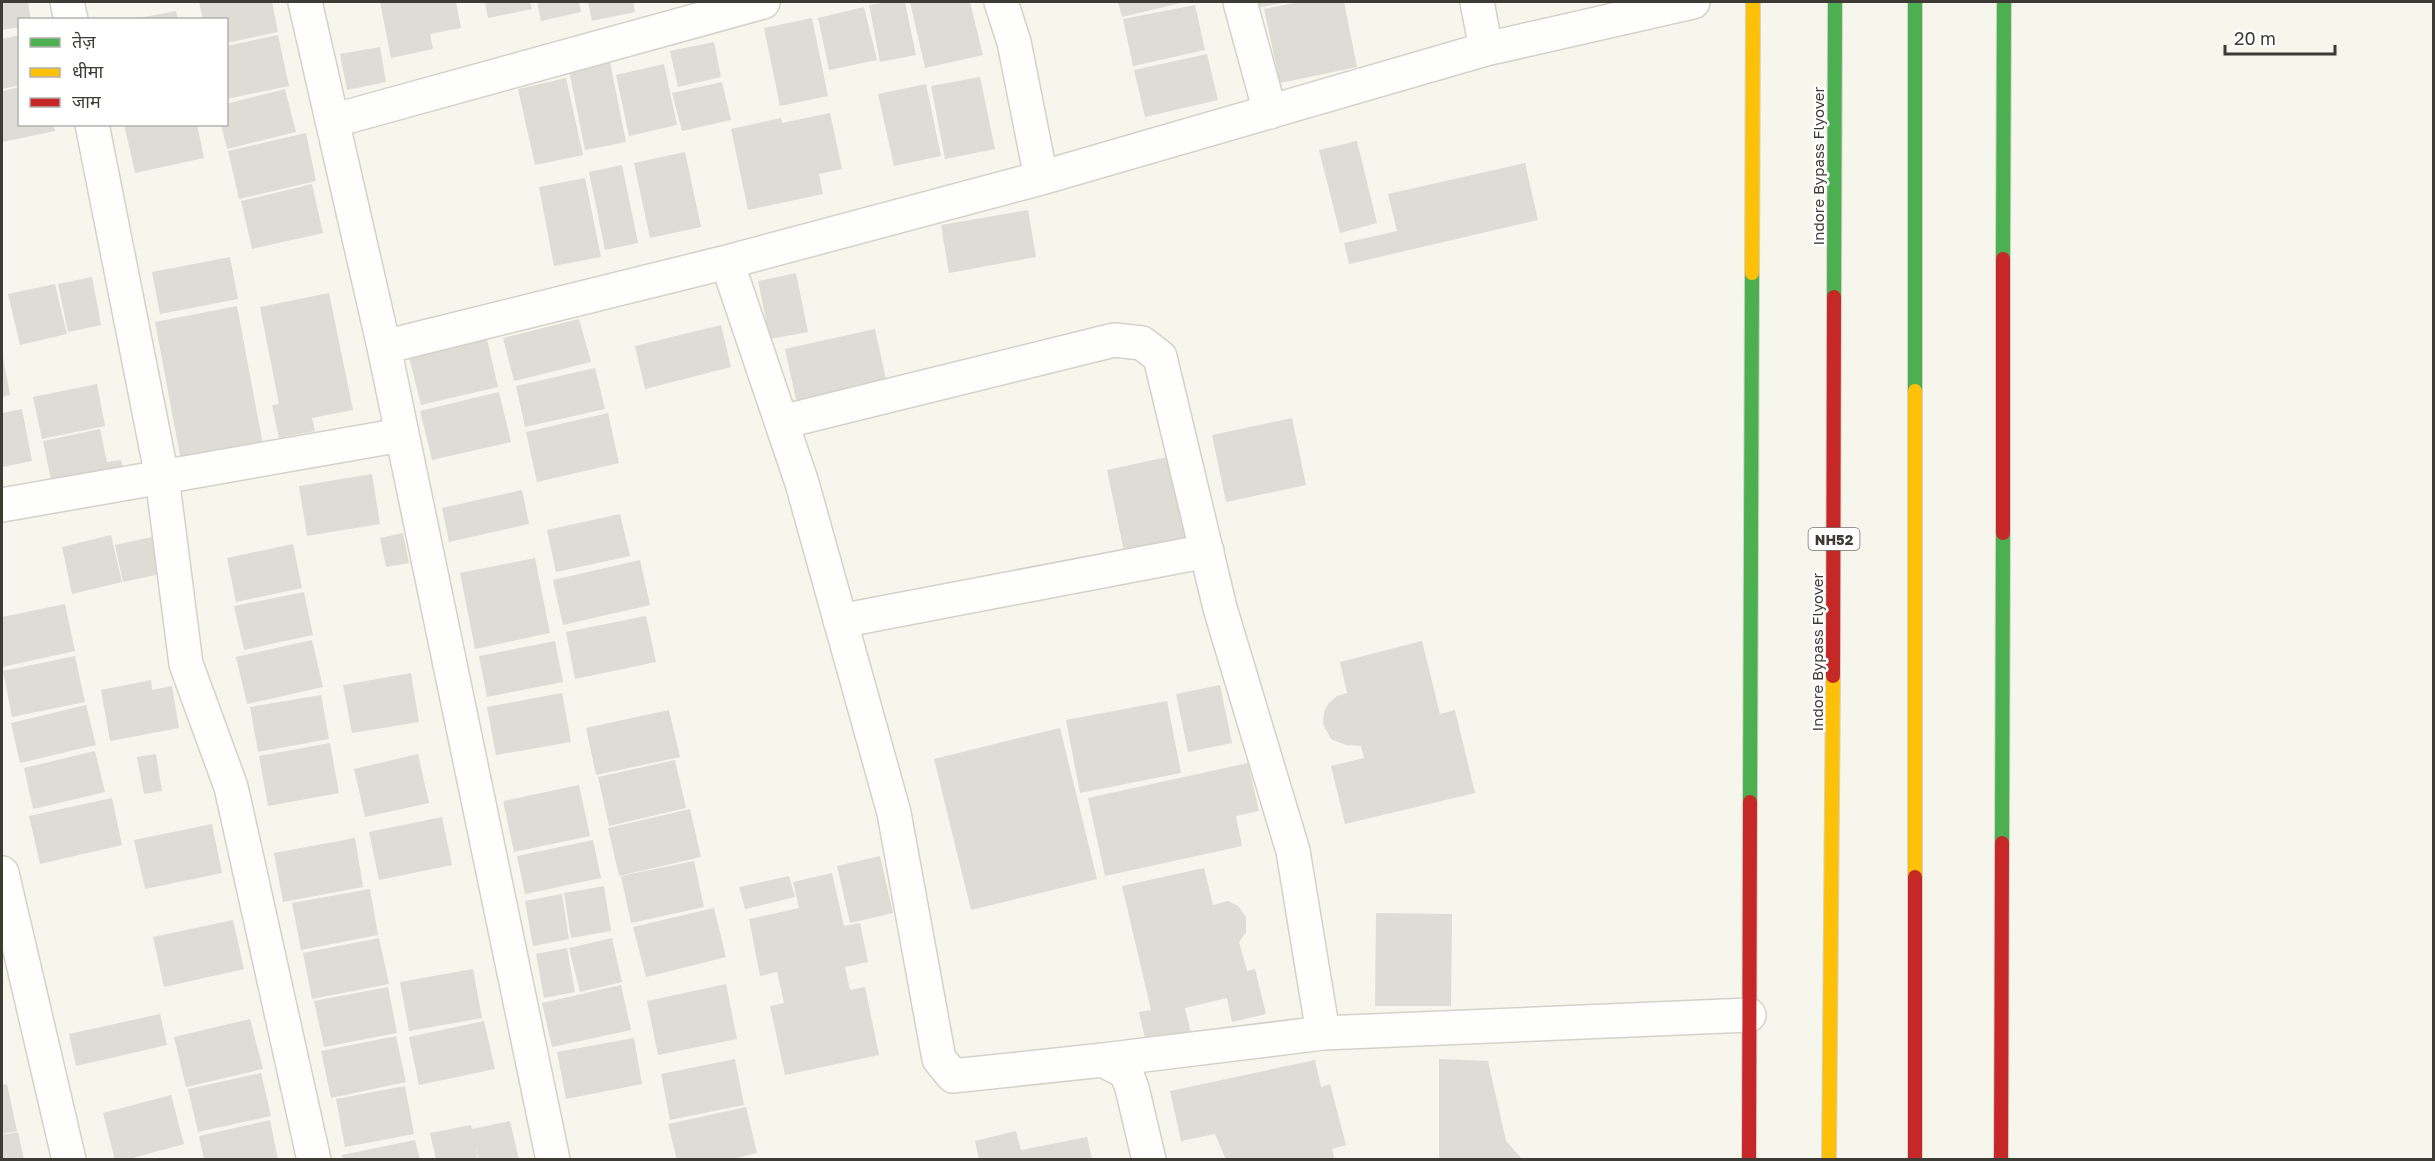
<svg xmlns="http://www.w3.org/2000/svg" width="2435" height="1161" font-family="'Golos Text','Noto Sans Devanagari',sans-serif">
<rect width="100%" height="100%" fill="#f7f6ec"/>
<path fill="#dddcd5" d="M2 2H28L31 20H20V27L2 30Z
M199 2H272L278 32 226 43V20H203Z
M380 2H456L461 28 430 34 433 49 391 58Z
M485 2H530L532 9 488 18Z
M537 2H579L581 12 541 21Z
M588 2H633L635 12 592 21Z
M889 2H905L916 55 880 62 869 5Z
M910 2H970L983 55 925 68Z
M1118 2H1185L1122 17Z
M1255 2H1282V3L1257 8Z
M1299 2H1344L1357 67 1280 83 1264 9Z
M1195 5 1205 50 1133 66 1123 19Z
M864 7 877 60 829 70 818 18Z
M176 11 178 20H139V18Z
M812 18 828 96 780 106 764 28Z
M20 35V85L2 89V39Z
M278 35 289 86 226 99V46Z
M714 42 721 77 678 87 670 51Z
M380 47 386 82 347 90 340 54Z
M1207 54 1218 100 1145 117 1134 70Z
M610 62 626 142 585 150 569 70Z
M664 64 677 125 629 136 616 75Z
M980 77 995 149 945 159 931 86Z
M566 78 583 155 535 165 518 89Z
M722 82 731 120 682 131 672 93Z
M926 84 941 156 894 166 878 94Z
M20 87V124H53L55 131 2 142V91Z
M285 89 296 132 227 149 221 124H226V104Z
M830 113 842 169 819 174 823 194 748 210 731 129 781 118 782 123Z
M124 124H197L204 158 135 173Z
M306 133 316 181 239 199 228 151Z
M1357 141 1377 223 1340 233 1319 150Z
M685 152 701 227 650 238 634 163Z
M1525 163 1538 220 1349 264 1344 243 1397 231 1388 194Z
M622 165 638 243 605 250 589 172Z
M585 178 601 257 554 266 539 187Z
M312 184 323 233 252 249 241 201Z
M1028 210 1036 257 949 273 941 225Z
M230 257 238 299 160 314 152 272Z
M796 273 808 332 770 339 758 281Z
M92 277 101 325 68 332 58 284Z
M55 284 67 334 20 345 8 294Z
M329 293 353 410 312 418 315 431 279 438 272 405 279 404 260 307Z
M237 306 263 445 181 461 155 322Z
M579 319 591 362 514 381 503 338Z
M721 325 731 367 645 389 635 346Z
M875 329 887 384 797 404 785 349Z
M487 339 498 387 421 405 409 357Z
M3 357 10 395 2 397V357Z
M595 368 605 409 525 427 516 386Z
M97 384 105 426 42 439 33 397Z
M499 392 511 442 432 460 420 411Z
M22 409 32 461 2 467V413Z
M608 413 619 463 537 482 526 432Z
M1292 418 1306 485 1226 502 1212 435Z
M100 429 107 462 121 460 124 475 53 490 43 441Z
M1172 456 1190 542 1125 556 1107 470Z
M372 474 380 524 307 536 299 486Z
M522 490 529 524 449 542 442 508Z
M620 514 630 556 556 572 547 530Z
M403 533 409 563 386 567 380 538Z
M111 535 122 582 72 594 62 547Z
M152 537 160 574 123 582 115 545Z
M293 544 302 588 236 602 227 558Z
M535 558 550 633 475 649 460 573Z
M640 560 650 605 563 625 553 580Z
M304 592 313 635 244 650 234 606Z
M65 604 75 651 2 667V617Z
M646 616 656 662 575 679 566 632Z
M312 640 323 687 247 704 236 657Z
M555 641 563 682 487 697 479 656Z
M1422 641 1440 714 1455 710 1475 793 1345 824 1331 766 1364 758 1361 746 1346 745 1331 739 1323 724 1324 712 1329 703 1337 696 1347 693 1340 662Z
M75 656 85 702 12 717 3 671Z
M411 673 419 722 352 733 343 685Z
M151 680 152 690 172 686 179 728 110 741 101 690Z
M1220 685 1232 743 1188 752 1176 694Z
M562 693 571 742 496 755 487 707Z
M321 695 329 739 258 752 250 707Z
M1167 701 1181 773 1080 793 1066 720Z
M86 705 96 745 20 763 11 723Z
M669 710 680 757 596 775 586 728Z
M1060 728 1097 879 971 910 934 759Z
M330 743 339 793 268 806 259 756Z
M95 751 105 792 33 809 24 768Z
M156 754 162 791 144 794 137 757Z
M418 754 429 803 365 817 354 769Z
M675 760 686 808 609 826 598 777Z
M1248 763 1259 811 1236 816 1242 846 1105 876 1088 798Z
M579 785 590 836 514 852 503 801Z
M112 798 122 845 40 864 29 816Z
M690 809 701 857 619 876 608 828Z
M442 817 452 865 379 880 369 832Z
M212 824 222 873 145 889 134 840Z
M355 838 363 887 283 902 274 853Z
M593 840 601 878 525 894 517 856Z
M880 856 893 913 850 923 837 866Z
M694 861 704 907 631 923 621 876Z
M1204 868 1213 905 1228 901 1238 906 1246 917V932L1239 942 1247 971 1255 969 1266 1014 1232 1022 1227 998 1185 1008 1192 1037 1147 1047 1139 1012 1151 1010 1122 886Z
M832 873 844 926 860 923 868 962 845 967 850 990 865 987 879 1055 785 1075 770 1006 784 1003 777 972 760 976 749 919 799 908 793 882Z
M789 876 795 897 745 909 739 887Z
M604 886 611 931 571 938 564 893Z
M370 889 378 935 301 950 292 903Z
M562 894 569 939 533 946 525 901Z
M714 908 726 957 646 977 633 927Z
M1376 913 1452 914 1451 1006H1375Z
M233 920 244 969 164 987 153 937Z
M379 938 389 984 312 999 303 953Z
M612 938 622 982 580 992 569 948Z
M567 948 575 992 544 998 536 954Z
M473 969 482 1018 409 1031 400 982Z
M726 984 737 1039 658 1055 647 1001Z
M621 985 631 1030 552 1047 542 1003Z
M388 987 397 1033 324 1047 314 1001Z
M160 1014 167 1045 76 1066 69 1034Z
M250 1019 263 1069 186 1087 174 1037Z
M484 1021 495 1069 419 1085 409 1037Z
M396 1036 406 1082 331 1098 321 1051Z
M634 1038 642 1084 566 1099 557 1052Z
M735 1059 744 1105 670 1120 661 1074Z
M1439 1059 1488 1061 1506 1141 1523 1160H1439Z
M1315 1060 1321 1087 1330 1084 1346 1145 1332 1149 1335 1160H1226L1215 1134 1181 1141 1170 1091Z
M261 1073 271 1116 198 1132 188 1089Z
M7 1084 17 1131 2 1134V1085Z
M405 1086 414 1134 345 1147 336 1099Z
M171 1095 184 1144 126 1160H115L103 1113Z
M746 1107 757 1153 729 1160H677L668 1124Z
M270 1120 278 1160H204L199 1136Z
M510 1121 519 1160H479L476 1146 478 1160H436L430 1133 471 1125 472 1129Z
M1016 1131 1021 1150 1087 1137 1092 1160H979L975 1141Z
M18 1132 24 1160H2V1135Z
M415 1140 420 1160H343L342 1155Z"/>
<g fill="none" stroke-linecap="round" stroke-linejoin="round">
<g stroke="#d3d2ca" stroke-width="36">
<path id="street" d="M67 2 71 20
M305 2 384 347 553 1160
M1001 2 1014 42 1041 178
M1240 2 1270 112
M1477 2 1486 49
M332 121 763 2
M727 262 802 483 894 813 939 1059 953 1076 1103 1060 1126 1072 1132 1088 1149 1160
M384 347 727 262 1041 178 1486 49 1693 2
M782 422 1114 340 1142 343 1160 357 1220 608 1293 851 1323 1033
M2 505 162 477 92 124
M840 621 1207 551
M2 873 69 1160
M1103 1060 1323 1033 1749 1015
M314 1160 231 787 186 664 162 477 401 435"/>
</g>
<g stroke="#d3d2ca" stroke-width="16">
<path id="fast" d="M1915 2V391
M2003 259 2004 2
M1834 297 1835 2
M1750 802 1752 273
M2002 843 2003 533"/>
</g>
<g stroke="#d3d2ca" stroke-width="16">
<path id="slow" d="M1752 273 1753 2
M1915 391V877
M1829 1160 1833 676"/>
</g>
<g stroke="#d3d2ca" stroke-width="16">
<path id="jam" d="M2003 533V259
M1833 676 1834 297
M1915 877V1160
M1749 1160 1750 802
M2001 1160 2002 843"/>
</g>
<use href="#street" stroke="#fefefc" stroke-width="33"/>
<use href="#fast" stroke="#4caf50" stroke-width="14"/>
<use href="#slow" stroke="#ffc107" stroke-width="14"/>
<use href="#jam" stroke="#c62828" stroke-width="14"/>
</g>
<g text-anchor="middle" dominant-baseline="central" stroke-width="5" stroke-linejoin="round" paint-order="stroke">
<rect fill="#fff" stroke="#767671" stroke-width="1.5" x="1808.5" y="528" width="51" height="22" rx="4.5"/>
<g font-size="14" font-weight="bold" fill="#3c3b34">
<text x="1834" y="539">NH52</text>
</g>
<g font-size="15" fill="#3c3b34" stroke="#fff">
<text transform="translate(1818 166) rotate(-90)">Indore Bypass Flyover</text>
<text transform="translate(1817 652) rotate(-90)">Indore Bypass Flyover</text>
</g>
</g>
<rect width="2435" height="1161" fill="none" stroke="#3c3b34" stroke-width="6"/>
<rect x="18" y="18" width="210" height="108" fill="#ffffff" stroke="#b1b1ae" stroke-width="1.5"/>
<rect x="30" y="38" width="30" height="9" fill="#4caf50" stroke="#b1b1ae" stroke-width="1.5"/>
<text x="72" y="48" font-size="18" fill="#3c3b34">तेज़</text>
<rect x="30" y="68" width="30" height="9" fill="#ffc107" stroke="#b1b1ae" stroke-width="1.5"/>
<text x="72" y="78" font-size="18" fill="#3c3b34">धीमा</text>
<rect x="30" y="98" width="30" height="9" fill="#c62828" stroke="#b1b1ae" stroke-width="1.5"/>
<text x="72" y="108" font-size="18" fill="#3c3b34">जाम</text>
<path d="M2225 45v9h110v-9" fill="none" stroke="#3c3b34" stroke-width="3"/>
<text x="2234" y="45" font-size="18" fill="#3c3b34" stroke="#ffffff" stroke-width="4.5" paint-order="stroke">20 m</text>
</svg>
